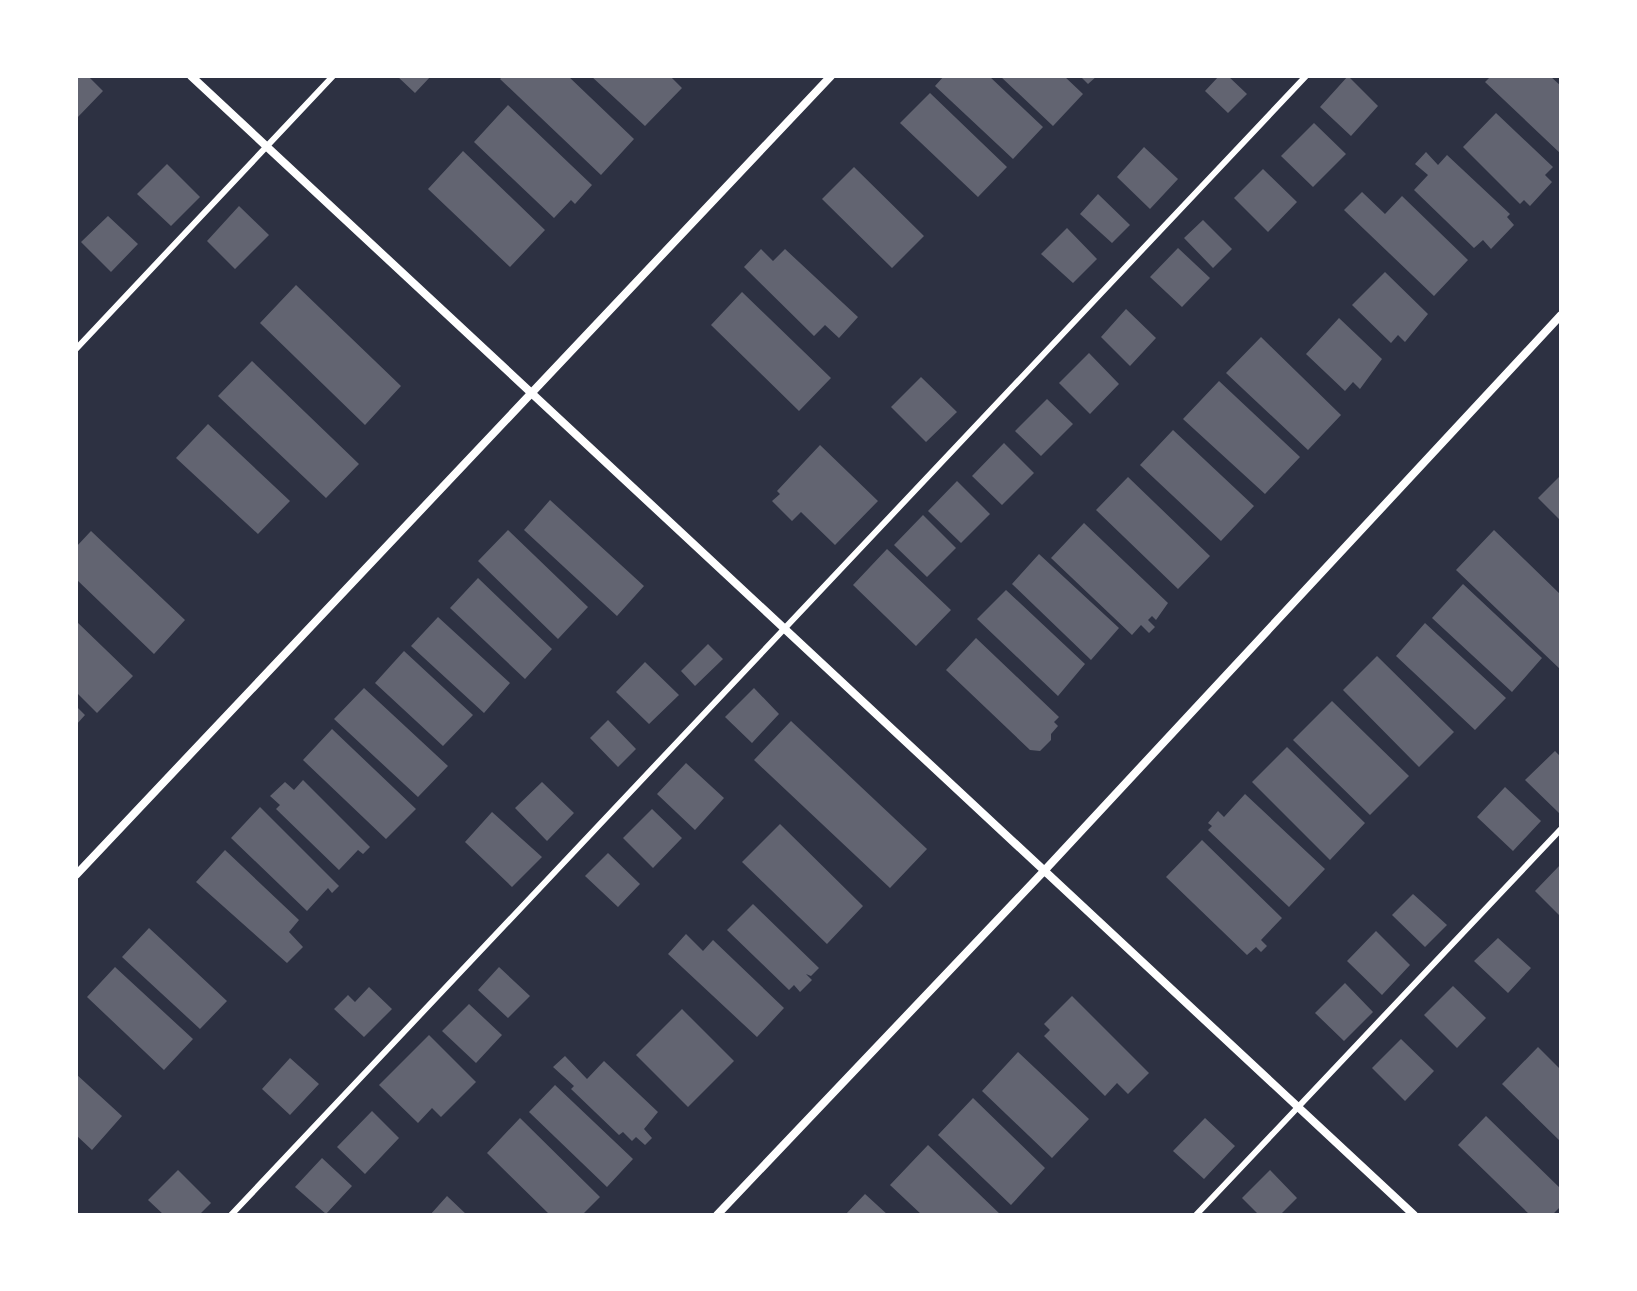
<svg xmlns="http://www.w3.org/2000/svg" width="1637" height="1291" font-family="'Noto Sans',sans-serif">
<rect width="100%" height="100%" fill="#2d3142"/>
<path fill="#626471" d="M76 76H88L103 91 76 119Z
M397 76H431L415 93Z
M503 76H568L634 139 601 175 500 79Z
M591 76H670L682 88 645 126Z
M944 76H989L1043 127 1013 159 935 86Z
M1000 76H1064L1083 94 1053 126Z
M1080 76H1097L1088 84Z
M1219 76H1228L1247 94 1228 113 1205 91Z
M1348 76 1378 106 1351 136 1320 107Z
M1491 76H1550L1561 86V154L1485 82Z
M930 93 1007 167 978 197 900 123Z
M508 105 592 185 575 204 571 200 554 218 474 142Z
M1496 113 1553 167 1545 175 1552 182 1530 206 1524 200 1520 204 1463 147Z
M1314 123 1346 154 1313 187 1281 156Z
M1144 147 1178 179 1150 209 1117 177Z
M463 151 545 230 510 267 428 189Z
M1426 152 1438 165 1447 155 1510 214 1507 217 1514 225 1491 249 1483 240 1474 248 1414 190 1428 175 1415 164Z
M167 164 200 197 171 226 137 194Z
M854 167 924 236 892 268 822 199Z
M1263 169 1297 202 1268 232 1234 198Z
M1362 192 1385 214 1402 196 1468 260 1434 296 1344 210Z
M1098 194 1130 225 1112 243 1080 214Z
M239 206 269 235 235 269 207 241Z
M108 216 138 244 111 272 81 242Z
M1203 220 1232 249 1213 268 1184 238Z
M1067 228 1097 259 1073 283 1041 254Z
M1178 248 1210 278 1182 307 1150 277Z
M761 249 773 261 785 249 858 317 839 338 825 325 814 336 744 267Z
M1385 272 1428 314 1405 342 1398 335 1391 343 1352 305Z
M296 285 401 386 365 425 260 323Z
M742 292 831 378 799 411 711 325Z
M1126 309 1156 338 1130 366 1101 337Z
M1339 318 1382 359 1360 389 1353 382 1345 391 1306 354Z
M1261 337 1341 415 1308 450 1226 373Z
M1089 353 1119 384 1090 414 1059 383Z
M252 361 359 464 326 498 218 396Z
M921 377 957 412 926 442 891 407Z
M1219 381 1300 457 1265 494 1183 419Z
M1047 399 1073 424 1041 456 1015 431Z
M208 424 290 501 258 534 176 458Z
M1173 430 1254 506 1221 541 1140 465Z
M1004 443 1034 473 1002 505 972 476Z
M820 445 878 501 835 545 801 512 792 521 772 501 780 494 777 491Z
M1561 475V521L1538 498Z
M1128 477 1210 556 1178 589 1096 510Z
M957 481 990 514 961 543 928 511Z
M550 500 644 586 617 616 524 530Z
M923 515 956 548 927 577 894 545Z
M1084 523 1168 603 1156 620 1152 616 1148 620 1155 627 1149 633 1141 625 1132 635 1051 558Z
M508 530 588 607 558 639 478 561Z
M1494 530 1561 595V670L1456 570Z
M91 531 185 620 154 654 76 579V547Z
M887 549 951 610 916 646 853 585Z
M1039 554 1119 628 1091 660 1012 584Z
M478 578 552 649 525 679 450 608Z
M1463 584 1542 658 1512 692 1432 618Z
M1006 590 1085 664 1058 696 977 619Z
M438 617 510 683 484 713 411 646Z
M76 621 133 676 97 713 76 692Z
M1425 623 1506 698 1475 730 1396 656Z
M976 638 1059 717 1054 722 1058 726 1051 734V740L1040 751 1030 750 946 670Z
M708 644 723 659 695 686 681 671Z
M404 651 473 715 443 746 375 683Z
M1377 656 1454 732 1419 767 1343 690Z
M645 662 679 695 649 724 616 692Z
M364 688 448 766 418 797 334 719Z
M754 688 779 714 752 743 725 717Z
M1332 701 1409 776 1370 815 1293 740Z
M76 706 85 715 76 725Z
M608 720 636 749 618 767 590 738Z
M791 721 927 849 890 888 754 760Z
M332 729 416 809 386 839 303 760Z
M1287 747 1365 823 1330 860 1252 782Z
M1555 751 1561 757 1559 813 1525 780Z
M686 763 724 798 695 830 657 794Z
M303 780 370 847 363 854 358 850 339 870 276 809 280 805 270 796 285 782 294 790Z
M542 782 574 813 547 841 515 808Z
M1505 787 1541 821 1513 851 1477 817Z
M1245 794 1325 869 1289 907 1208 830 1212 826 1208 823 1218 811 1224 817Z
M260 807 339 886 332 893 328 888 307 911 231 838Z
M652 809 682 838 653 868 623 838Z
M492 812 542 857 512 887 465 842Z
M780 824 863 906 827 944 742 862Z
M1202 840 1282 918 1261 940 1267 946 1261 952 1256 947 1247 955 1166 877Z
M225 850 299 920 289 932 303 947 287 963 196 882Z
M608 853 640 884 618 907 585 876Z
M1561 864V917L1535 891Z
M1413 894 1447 925 1425 947 1392 915Z
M753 904 819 968 811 976 806 974 812 980 800 992 794 985 789 990 727 930Z
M149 928 227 1001 200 1029 122 957Z
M1376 931 1410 965 1382 995 1347 961Z
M686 934 703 951 713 940 784 1008 757 1037 668 954Z
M1498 938 1531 968 1508 993 1474 961Z
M115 967 193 1039 164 1070 87 997Z
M499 967 530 996 508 1018 478 990Z
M1345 983 1373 1012 1344 1041 1315 1013Z
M1453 986 1486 1018 1457 1048 1424 1015Z
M369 987 392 1009 364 1037 334 1009 348 995 355 1002Z
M1072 996 1149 1073 1128 1094 1117 1083 1105 1096 1044 1036 1050 1030 1044 1024Z
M469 1004 502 1035 476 1063 442 1031Z
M682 1009 734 1061 688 1107 636 1055Z
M429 1035 476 1082 441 1117 432 1108 418 1123 379 1085Z
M1401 1039 1434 1071 1405 1101 1372 1068Z
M1538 1047 1561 1070V1142L1502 1084Z
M1018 1052 1089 1119 1052 1158 982 1091Z
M565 1056 587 1079 604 1061 658 1112 644 1129 652 1138 645 1145 636 1137 632 1141 623 1132 619 1135 571 1089 574 1086 553 1067Z
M290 1058 319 1084 290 1115 262 1089Z
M76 1074 122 1116 92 1150 76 1135Z
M555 1085 633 1159 607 1187 529 1112Z
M973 1098 1045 1168 1011 1205 938 1135Z
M372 1111 399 1138 365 1174 337 1147Z
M1486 1116 1561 1189V1206L1552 1215H1530L1458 1145Z
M520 1118 600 1197 582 1215H550L487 1153Z
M1205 1118 1235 1146 1204 1179 1173 1151Z
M928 1145 1001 1215H922L890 1185Z
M322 1158 352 1186 326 1214 295 1187Z
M178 1170 211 1203 199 1215H164L148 1200Z
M1270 1170 1297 1198 1280 1215H1259L1242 1198Z
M865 1194 888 1215H845Z
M447 1196 467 1215H430Z"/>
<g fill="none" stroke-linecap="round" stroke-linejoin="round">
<path stroke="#fff" stroke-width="6" d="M76 349 333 76
M231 1215 1306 76
M1196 1215 1561 829"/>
<path stroke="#fff" stroke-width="8" d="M191 76 1414 1215
M76 875 831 76
M717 1215 1044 871 1561 315"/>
</g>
<rect width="1637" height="1291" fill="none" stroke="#ffffff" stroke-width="156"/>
</svg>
